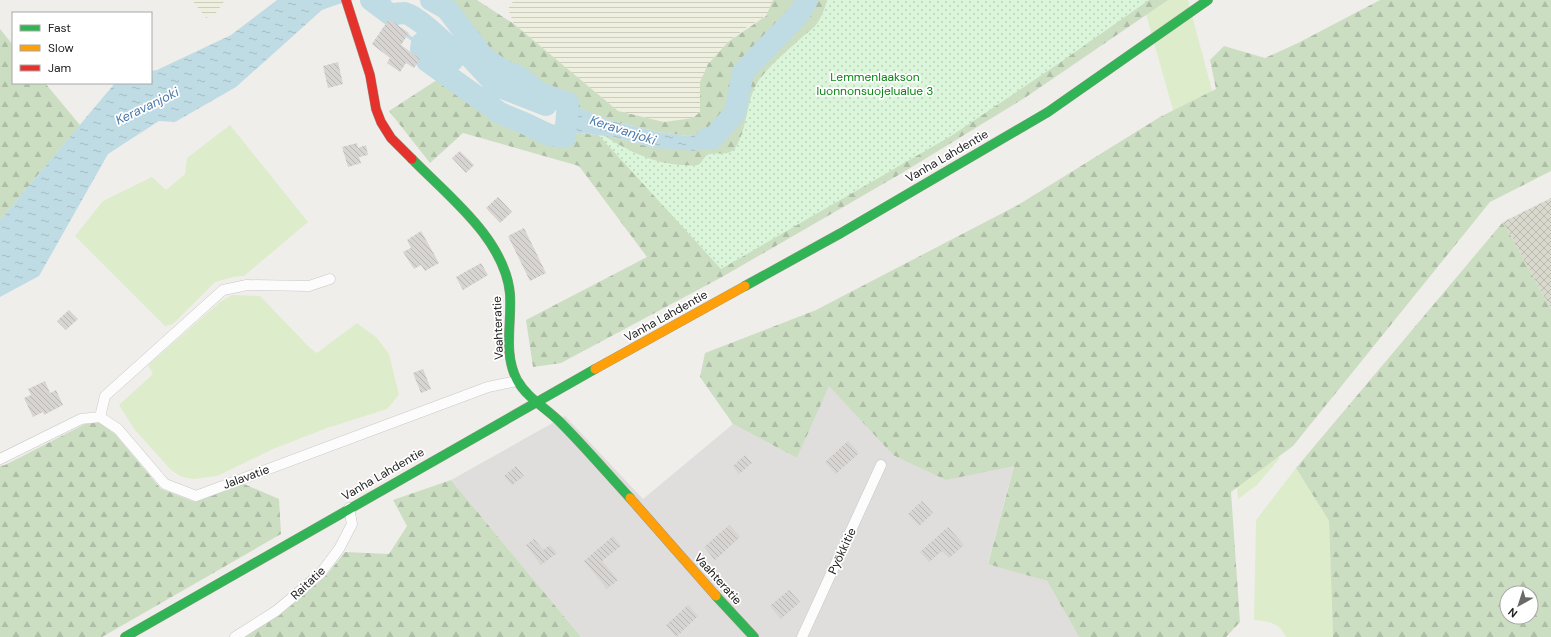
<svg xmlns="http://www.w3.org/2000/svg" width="1551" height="637" font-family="'DM Sans',sans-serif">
<defs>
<pattern id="construction-cross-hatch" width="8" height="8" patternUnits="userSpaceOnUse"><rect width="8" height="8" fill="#d9d9cd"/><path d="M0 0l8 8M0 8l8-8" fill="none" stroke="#babab0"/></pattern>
<pattern id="farmland-rules" width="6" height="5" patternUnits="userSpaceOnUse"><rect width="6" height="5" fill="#efefdf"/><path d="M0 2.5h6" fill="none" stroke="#cdcdbf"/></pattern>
<pattern id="forest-firs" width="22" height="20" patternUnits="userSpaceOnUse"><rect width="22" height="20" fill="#cbdec1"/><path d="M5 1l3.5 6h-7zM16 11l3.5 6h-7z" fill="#aebea6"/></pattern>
<pattern id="park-dots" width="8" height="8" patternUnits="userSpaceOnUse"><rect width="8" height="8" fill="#daf5da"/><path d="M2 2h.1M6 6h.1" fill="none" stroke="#bbd2bb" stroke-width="1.8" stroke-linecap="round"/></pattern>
<pattern id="water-ripples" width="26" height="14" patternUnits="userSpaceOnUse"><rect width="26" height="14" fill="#bfdbe3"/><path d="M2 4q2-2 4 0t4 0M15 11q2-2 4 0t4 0" fill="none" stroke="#a4bcc2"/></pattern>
<pattern id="building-back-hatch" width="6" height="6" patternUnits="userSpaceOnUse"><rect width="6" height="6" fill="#d7d4d2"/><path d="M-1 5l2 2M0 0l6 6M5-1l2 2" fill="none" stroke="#b8b6b4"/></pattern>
</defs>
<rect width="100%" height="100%" fill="#f0eeeb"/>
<path fill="#dfdedc" d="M829 385 893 455 1014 465 988 563 1047 581 1079 637H581L451 480 565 416 643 499 733 424 797 458Z"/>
<path fill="url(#construction-cross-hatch)" d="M1551 198V309L1503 222Z"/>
<path fill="url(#farmland-rules)" d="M192 0H225L216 13 206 18Z
M514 0H775L766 16 747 27 728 42 708 64 700 112 693 118 664 122 618 111 514 24 508 9Z"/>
<path fill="#ddeccb" d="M1142 0H1188L1245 215 1268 320 1279 459 1257 485 1238 499 1223 300 1194 185Z
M230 125 308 222 244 276 233 277 215 282 173 324 165 326 75 236 103 201 152 177 166 190 185 174 187 158Z
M232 295 260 296 310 348 317 353 357 323 377 338 389 354 399 395 387 409 327 428 273 449 217 476 194 479 182 477 171 470 135 430 119 405 153 374 148 365 220 302Z
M1296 468 1329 521 1333 637H1286C1278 621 1269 622 1254 620L1256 520Z"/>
<path fill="url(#forest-firs)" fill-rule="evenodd" d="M431 0H477L514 24 618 111 664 122 693 118 700 112V82L708 64 728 42 766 16 773 0H1168L1026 97 902 173 722 277 561 363 533 367 526 320 647 257 579 166 463 133 430 163 389 111 446 74 500 113 526 124 549 135 565 137 579 133 614 137 654 148 707 133 688 136 658 132 609 120 540 93 518 76 504 71 484 58 447 9Z
M1380 0H1551V171L1490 202 1293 446 1231 492 1240 622 1226 637H1079L1047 581 988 564 1014 466 946 480 893 455 829 386 797 458 733 424 700 377 705 353 816 310 1018 205 1160 117 1216 89 1210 60 1224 46 1265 58 1298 43Z
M0 29 13 45V83H45L80 125 0 220Z
M1503 222 1551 309V637H1333L1329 521 1296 468ZM1507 593H1531V617H1507Z
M99 422 115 434 161 489 195 502 244 484 279 499 281 534 102 637H0V466L5 465 85 424Z
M451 480 581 637H244L280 615 325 577 345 552 389 554 407 526 393 500Z"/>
<path fill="url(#park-dots)" d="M827 0H1149L1058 64 951 136 721 269 593 129C620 146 648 163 682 165 686 165 692 166 697 165 703 164 703 155 710 154 721 152 730 157 737 145 748 125 746 99 759 80 771 64 786 52 800 39 805 34 812 30 816 25 821 18 825 9 827 0Z"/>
<path fill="url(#water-ripples)" d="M277 0H350L322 10 236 87 175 122 159 121 108 154 39 276 0 297V220L115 83H151V71L157 70 231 35Z
M568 103 609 120 658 132 688 136 707 133 721 118 733 124 720 144 694 151 654 148 614 137 579 133 565 137Z"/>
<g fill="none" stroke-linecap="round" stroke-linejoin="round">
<path stroke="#bfdbe3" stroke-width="3.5" d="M389 0 391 20
M408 36 421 46"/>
<path stroke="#bfdbe3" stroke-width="22" d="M371 0 391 15C395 14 400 13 404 13 415 14 448 45 456 55L453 60C440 55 434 47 422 43L421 49 427 61 500 113 526 124 549 135 565 137 568 103 540 93 518 76 504 71 484 58 447 9 431 0
M472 59 497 86 546 105
M706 139 713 138 735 113 743 72 799 14 807 0"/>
</g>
<path fill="url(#building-back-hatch)" d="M389 19 409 33 401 45 420 59 414 68 406 63 400 72 387 63 390 58 372 44Z
M338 62 343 84 328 88 323 66Z
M357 143 358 148 366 145 368 155 359 157 361 163 348 167 342 147Z
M460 151 474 165 466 173 452 158Z
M498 197 512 212 500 223 486 208Z
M524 228 546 273 530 281 508 236Z
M421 231 439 263 425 271 421 265 414 269 403 252 411 248 407 240Z
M481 263 488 275 463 290 456 277Z
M69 310 78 319 66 330 57 321Z
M423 369 431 389 421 393 413 373Z
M45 381 50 393 56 390 63 405 44 415 43 412 33 417 24 398 31 395 28 389Z
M848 441 859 453 836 474 825 462Z
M745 455 752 463 739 474 733 466Z
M516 466 524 476 512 485 504 476Z
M922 501 933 513 919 526 908 514Z
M729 525 740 537 715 560 704 547Z
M948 527 964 545 949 558 942 551 929 562 920 552Z
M613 536 621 546 602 561 618 580 607 589 584 561Z
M534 539 543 550 550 545 557 553 541 565 526 545Z
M789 590 800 602 781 619 770 606Z
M688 605 698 616 676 637 666 625Z"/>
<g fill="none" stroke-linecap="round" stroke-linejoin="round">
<g stroke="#c9c8c7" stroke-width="11">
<path id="street" d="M100 417 105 396 223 290 247 285 309 286 330 279
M0 459 81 419 100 417 118 429 165 484 196 496 488 387 517 381
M235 637 276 611 320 574 339 549 352 524 349 508
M802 637 881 465"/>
</g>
<g stroke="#999a82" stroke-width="10">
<path id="fast" d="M412 159C447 195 505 239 510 294 512 323 503 353 517 380 527 398 546 408 560 422 584 446 607 473 630 498
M745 286 841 233 1048 112 1208 0
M716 596 754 637
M125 637 595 369"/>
</g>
<g stroke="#999a82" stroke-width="10">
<path id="slow" d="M595 369 745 286
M630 498 716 596"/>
</g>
<g stroke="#999a82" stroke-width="10">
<path id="jam" d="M346 0 370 75 376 109 381 122 391 138 412 159"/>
</g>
<use href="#street" stroke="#fdfcfc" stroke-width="10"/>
<use href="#fast" stroke="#30b455" stroke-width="9"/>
<use href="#slow" stroke="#ff9f0a" stroke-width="9"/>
<use href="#jam" stroke="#e5322d" stroke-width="9"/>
</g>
<g text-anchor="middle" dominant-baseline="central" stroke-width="3.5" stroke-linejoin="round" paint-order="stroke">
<g font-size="12" fill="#0c8416" stroke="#fff">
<text x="875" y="77">Lemmenlaakson<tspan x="875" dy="14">luonnonsuojelualue 3</tspan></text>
</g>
<g font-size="12" fill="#222" stroke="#fff">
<text transform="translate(947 156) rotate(-30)">Vanha Lahdentie</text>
<text transform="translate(666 316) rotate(-29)">Vanha Lahdentie</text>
<text transform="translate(498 328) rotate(-92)">Vaahteratie</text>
<text transform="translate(383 474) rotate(-30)">Vanha Lahdentie</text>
<text transform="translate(246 477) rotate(-20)">Jalavatie</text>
<text transform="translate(842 551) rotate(-65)">Pyökkitie</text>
<text transform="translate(718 579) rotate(48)">Vaahteratie</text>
<text transform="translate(308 583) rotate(-43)">Raitatie</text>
</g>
<g font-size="13" font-style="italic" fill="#4a7aab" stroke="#fff">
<text transform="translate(147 106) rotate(-26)">Keravanjoki</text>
<text transform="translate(623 130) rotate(18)">Keravanjoki</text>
</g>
</g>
<rect x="12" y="12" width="140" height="72" fill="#ffffff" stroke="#a7a7a7"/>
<rect x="20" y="25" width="20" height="6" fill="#30b455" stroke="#a7a7a7"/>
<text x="48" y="32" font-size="12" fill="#222222">Fast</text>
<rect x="20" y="45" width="20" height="6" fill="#ff9f0a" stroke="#a7a7a7"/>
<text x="48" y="52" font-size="12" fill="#222222">Slow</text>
<rect x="20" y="65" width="20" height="6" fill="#e5322d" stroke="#a7a7a7"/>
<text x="48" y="72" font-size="12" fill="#222222">Jam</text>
<g transform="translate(1519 605) rotate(219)"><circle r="19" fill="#ffffff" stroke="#a7a7a7"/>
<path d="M0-3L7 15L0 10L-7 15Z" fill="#6a6968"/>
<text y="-6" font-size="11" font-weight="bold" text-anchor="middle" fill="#222222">N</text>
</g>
</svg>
